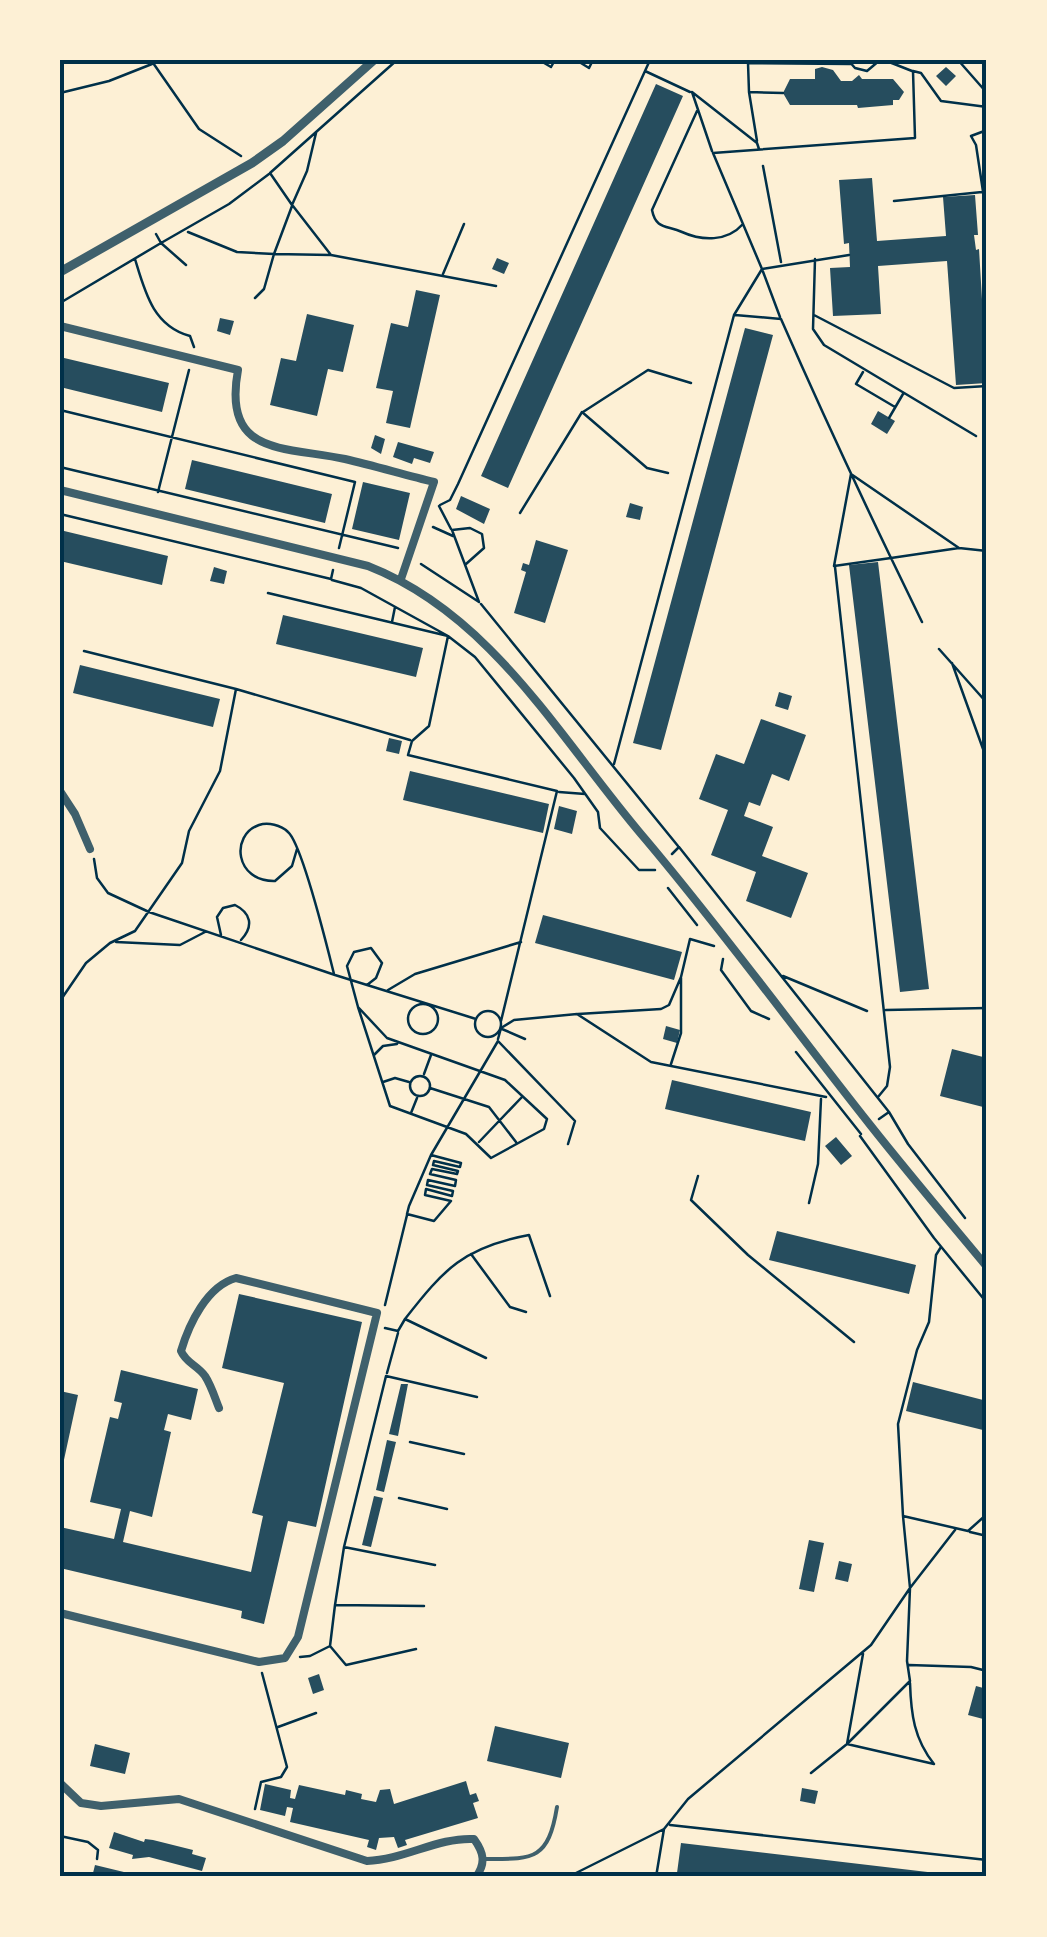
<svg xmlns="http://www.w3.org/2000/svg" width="1047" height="1937" font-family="Spectral,serif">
<rect width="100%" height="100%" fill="#fdf0d5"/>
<path fill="#264d5e" d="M822 67 833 70 841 81H852L859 75 862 79H893L904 92 899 100H893V105L858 108 857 105H790L783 93 790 79H815V69Z
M946 67 956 76 946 86 936 76Z
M656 84 683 96 508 488 481 476Z
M872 178 877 241 946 236 943 197 975 195 978 235H974L976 250 979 249 987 383 956 385 947 261 878 266 881 314 833 316 830 268 850 267 849 243 844 244 839 180Z
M497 258 509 263 504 274 492 269Z
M416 290 440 295 410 428 386 423 393 391 376 388 391 323 408 327Z
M307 314 354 325 343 372 328 369 317 416 270 405 281 358 296 361Z
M220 318 234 321 230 335 217 331Z
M745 328 773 335 661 750 633 743Z
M60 357 169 383 162 412 60 387Z
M878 411 895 421 887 434 871 424Z
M375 435 385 439 381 454 371 448Z
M398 442 434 452 430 463 414 458 412 464 393 457Z
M192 460 332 494 325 523 185 489Z
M363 482 410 493 399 540 352 529Z
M461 496 490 509 484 524 456 509Z
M630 503 643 507 640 520 626 517Z
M60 530 168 556 162 585 60 561Z
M536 540 568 550 545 623 514 613 526 572 521 570 523 563 529 565Z
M878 562 929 989 900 992 849 565Z
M214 567 227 571 224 584 210 581Z
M283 615 423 648 416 677 276 644Z
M80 665 220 699 213 727 73 693Z
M779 692 792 696 788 710 775 706Z
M761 719 806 735 789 781 772 774 760 806 749 802 744 816 773 827 762 856 808 873 791 918 746 901 756 872 711 855 728 810 699 799 716 754 744 764Z
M389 738 402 741 399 754 386 751Z
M410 771 549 804 543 833 403 800Z
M559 806 577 811 572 834 554 829Z
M543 915 682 952 674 980 535 943Z
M666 1026 680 1030 677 1043 663 1039Z
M952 1049 987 1058V1108L940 1096Z
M672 1080 811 1112 805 1141 665 1109Z
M836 1137 852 1156 841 1165 825 1146Z
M777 1231 916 1265 909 1294 769 1260Z
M239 1294 362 1322 316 1527 288 1521 264 1624 241 1618 242 1611 60 1568V1527L114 1539 121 1509 90 1502 110 1417 118 1419 122 1403 114 1401 121 1370 198 1389 191 1420 168 1414 164 1430 171 1432 152 1517 130 1511 123 1542 251 1572 263 1516 252 1513 284 1383 222 1368Z
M913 1382 987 1401V1431L906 1411Z
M401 1384H408L398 1436 389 1434Z
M60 1391 78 1395 62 1469H60Z
M387 1440 396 1442 384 1492 376 1490Z
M374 1496 383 1498 371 1547 362 1545Z
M809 1540 824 1543 814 1592 799 1589Z
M839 1561 852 1564 848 1582 835 1579Z
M319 1674 324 1690 313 1694 308 1678Z
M976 1686 987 1689V1720L968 1715Z
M495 1726 569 1743 561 1778 487 1761Z
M95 1744 130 1753 125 1774 90 1766Z
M466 1781 470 1795 476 1793 479 1801 473 1803 478 1818 405 1840 407 1845 398 1848 394 1837 379 1838 376 1850 367 1847 369 1840 290 1822 293 1808 287 1807 285 1816 260 1810 265 1784 291 1790 290 1798 295 1799 299 1785 345 1795 346 1790 362 1794 361 1799 376 1802 380 1790 390 1789 394 1804Z
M802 1788 818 1791 815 1804 800 1801Z
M114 1832 144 1842 145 1839 153 1840 193 1850 192 1854 206 1858 202 1871 149 1857 132 1859 133 1855 109 1848Z
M681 1843 953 1875V1877H715L677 1873Z
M95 1865 128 1873 127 1877H92Z"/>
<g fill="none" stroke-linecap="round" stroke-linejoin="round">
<path stroke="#003049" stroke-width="2.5" d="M151 60 199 129 241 156
M539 60 551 67 555 60
M576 60 589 68 593 60
M650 60 645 71 690 92
M848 60 855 68 867 71 880 60
M884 60 912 71
M958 60 987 93
M749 92 748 63 850 64
M60 93 109 81 152 64
M697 111 652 210C656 230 667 225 682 232 702 241 727 242 743 224
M987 130 971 136 976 145 987 218
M316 133 307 171 292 205 270 173 397 60
M757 141 749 92 783 93
M712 151 692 92 757 143 759 149
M763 166 781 262
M894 201 982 192
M188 232 237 252 274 254 292 206
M331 255 496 286
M135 259C145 292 153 326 190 336L194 347
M815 259 813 329 824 345 976 436
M186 265 161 243 229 204 269 174
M443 274 464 224
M255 298 264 289 274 254 331 255 293 206
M60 303 161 243 156 234
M735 315 781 319C816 399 853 479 891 558L834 566 851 474 959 548
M814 315 954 388 987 386
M780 317 762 269 849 255
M863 372 856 384 895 407
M60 410 355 482 339 548
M583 412 648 370 691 383
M889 418 903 394
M60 467 398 548
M158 492 189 370
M440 505 450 500 458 484 645 71
M439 506 451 529
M520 513 582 412 647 468 668 473
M60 514 331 579 333 570
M433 527 453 536
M421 564 479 602 452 530 470 528 482 534 484 548 466 564
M835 567 890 1067 887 1086 878 1097
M268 593 448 636 361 588 332 580
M481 604 678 846
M392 622 395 607
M922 622 891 558 959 548 987 551
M939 649 987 703
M84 651 236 689 410 740
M952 663 987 760
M614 764 734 315 762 269 713 153 915 138 913 71 921 73 941 101 987 107
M559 792 585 794
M297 849 292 866 275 881C235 882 230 835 259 825 268 822 281 825 288 832 302 844 328 950 334 974
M672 854 679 847 889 1112
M94 859 97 878 108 893 149 912 335 975 476 1019
M668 888 697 925
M221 935 217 917 223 908 235 905C251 913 254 926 241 940
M116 942 180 945 205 932
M723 959 721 970 751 1011 769 1019
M783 976 867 1011
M388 990 415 974 521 942
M60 1001 86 963 110 943 135 931 182 863 189 831 220 771 236 689
M408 1019a15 15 0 1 1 30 0a15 15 0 1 1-30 0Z
M358 1007 390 1106 466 1134 491 1158 544 1129 547 1119 505 1080 387 1038 358 1007 347 966 354 952 371 948 382 963 376 978 367 985
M886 1010 987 1008
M475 1024a13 13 0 1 1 26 0a13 13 0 1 1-26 0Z
M578 1014 661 1009 669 1005 681 977 690 939 714 946
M501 1021 557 791 408 755 412 741 429 726 448 636 475 657 574 778 598 812 600 828 639 870H655
M502 1029 525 1039
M498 1039 501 1028 514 1020 577 1014 651 1062 826 1097
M796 1052 861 1134
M374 1055 383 1046 397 1044
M671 1064 681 1033V978
M424 1074 431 1055
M410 1086a10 10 0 1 1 20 0a10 10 0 1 1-20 0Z
M383 1082 395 1078 409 1082
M430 1088 489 1107 516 1142
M411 1113 417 1098
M879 1119 889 1112 908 1144 965 1218
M860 1136 934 1238 987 1303
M479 1142 522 1097
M431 1155 461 1163 460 1167 434 1161 433 1165 458 1171 457 1174 432 1169 430 1174 456 1180 455 1186 428 1180 427 1185 453 1191 452 1196 426 1189 425 1195 451 1201 434 1221 407 1214 409 1206 431 1155 498 1041 575 1121 568 1144
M698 1176 691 1200 748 1255 854 1342
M809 1203 818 1164 821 1099
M471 1254 510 1307 526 1312
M385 1305 407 1215
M405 1319C444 1269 464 1247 529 1235L550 1296
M385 1328 398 1331 405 1319 486 1358
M387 1373 398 1333
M410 1442 464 1454
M399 1498 447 1509
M903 1516 898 1424 917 1350 929 1322 936 1255 941 1247
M970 1532 987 1536
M344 1547 386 1376 477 1397
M335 1605 344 1547 435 1565
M330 1646 346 1665 416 1649
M863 1654 847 1744 910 1681 907 1661 910 1588 955 1530
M300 1657 310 1656 330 1646 335 1605 424 1606
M909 1665 971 1667 987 1671
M278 1727 316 1713
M811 1773 847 1744 934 1764C914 1739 911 1714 910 1683
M255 1809 261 1782 281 1777 287 1767 262 1673
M670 1825 987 1860
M664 1829 688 1799 871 1645 910 1588 903 1516 968 1531 987 1514
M60 1836 88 1842 98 1850 97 1859
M568 1877 664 1829 656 1877"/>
<path stroke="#3f606c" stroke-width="4" d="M483 1859C532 1859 548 1862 557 1807"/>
<path stroke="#3f606c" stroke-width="8" d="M60 326 238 370C222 456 283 446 345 459 375 466 405 475 434 482L401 579
M60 490 368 566C491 614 559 737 641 834 721 928 794 1029 871 1126 909 1174 948 1220 987 1267
M60 791 75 814 90 849
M60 1613 259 1662 285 1658 298 1637 377 1313 236 1278C207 1286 189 1324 181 1351 186 1363 197 1365 205 1376 211 1385 215 1398 219 1408
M60 1783 81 1803 101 1806 179 1799 367 1861C404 1860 438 1837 474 1839 484 1853 486 1863 476 1877"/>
<path stroke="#3f606c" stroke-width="9" d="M60 272 252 163 283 141 374 60"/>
</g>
<rect width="1047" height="1937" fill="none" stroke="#fdf0d5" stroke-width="125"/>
<rect x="62" y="62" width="922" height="1812" fill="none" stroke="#003049" stroke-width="4"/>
</svg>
